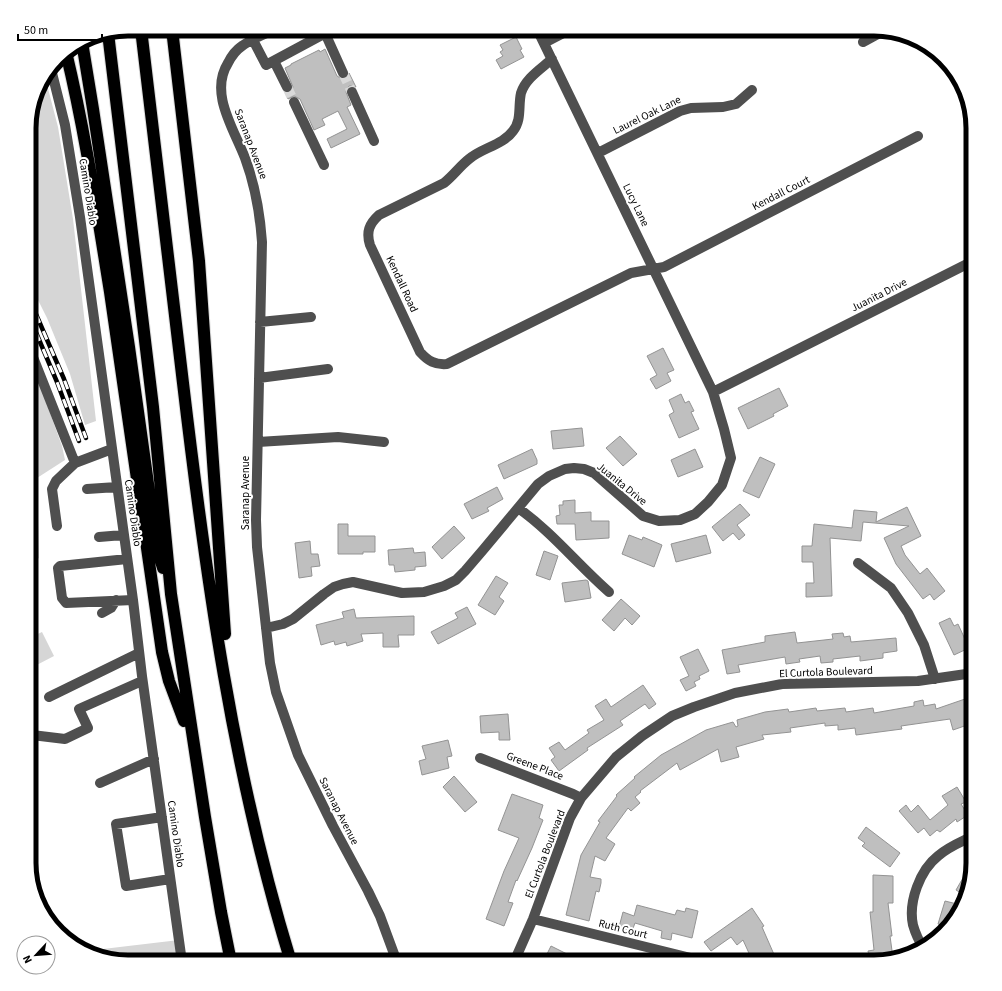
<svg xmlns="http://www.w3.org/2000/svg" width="1002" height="991" font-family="'Source Sans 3',sans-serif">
<rect width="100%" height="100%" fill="#fff"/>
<path fill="#d6d6d6" d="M45 77 58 127 73 219 96 421 85 425 70 374 47 318 29 282V121L39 84Z
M29 355 62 446 65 460 37 478 39 558 29 565Z
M42 632 54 656 29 669V638Z
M29 822 45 915 36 901 29 863Z
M179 940 182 962H128L90 954 86 951Z"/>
<path fill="#bfbfbf" stroke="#939393" d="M516 37 522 49 520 50 524 57 501 69 496 60 503 56 500 52 503 50 500 45Z
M325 49 337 76 342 79H345L348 77 349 73 356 87 352 86H349L346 92 351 105 347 107 360 134 331 148 327 139 347 129 338 111 322 119 325 125 314 130 300 99 294 96 288 99 286 93H290L293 87 285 68 291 65V64L319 50 320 52Z
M663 348 674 370 667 373 671 381 656 389 650 379 657 375 647 356Z
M779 388 788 406 773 414 774 416 748 429 738 408Z
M681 394 685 403 689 401 694 411 691 412 699 429 679 438 669 415 674 412 669 400Z
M582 428 584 446 553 449 551 431Z
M620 436 637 454 623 466 606 448Z
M532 449 537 460V464L504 479 498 465Z
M695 449 703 467 678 477 671 460Z
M760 457 775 464 759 498 743 491Z
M497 487 503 499 487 508 489 511 472 519 464 504Z
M575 500V513L591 512V521H609V538L576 540 575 524H557L556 516 560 515 559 505H563V501Z
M740 504 750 515 737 525 745 535 739 540 733 533 723 541 712 527Z
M907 507 921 536 901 546 905 555 920 574 927 568 945 591 934 600 930 594 923 599 896 564 884 538 909 526 863 522 861 541 830 538 832 596 806 597V583H814L813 562H802V546H812L814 524 852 528 854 510 877 512 876 522Z
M338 524H348V536H375V552H363V554H338Z
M454 526 465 538 442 559 432 547Z
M629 535 642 540 643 537 662 545 654 567 622 554Z
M706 535 711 553 676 562 671 544Z
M310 541 311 554H318L320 566 311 567 312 576 299 578 295 543Z
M413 548 414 553 425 552 426 566 415 567V570L395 572 394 565H389L388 550Z
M544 551 558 556 550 580 536 575Z
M496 576 508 583 499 597 504 601 495 615 478 605Z
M586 580 588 581 591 598 565 602 562 583Z
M621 599 640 616 632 625 625 618 614 631 602 620Z
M467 607 476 624 438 644 431 632 458 618 455 613Z
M354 609 356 618 414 616V635H398L399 647H383V633L361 634 363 641 347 646 346 642 335 645 334 641 321 645 316 625 344 618 342 612Z
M950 618 954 626 958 624 969 648 954 655 939 623Z
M795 632 797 643 833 639 832 634 843 633 844 637 850 636 851 642 896 638 897 651 883 653V658L860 661V656L833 659V662L821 663 820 656 799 659 800 662 786 664 785 657 738 665 740 672 727 674 722 650 765 642V636Z
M698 649 709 671 699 676 700 679 694 682 696 686 686 691 680 680 689 676 680 657Z
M643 685 656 704 649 709 645 704 620 721 623 725 587 748 588 750 559 771 551 760 555 757 549 748 559 742 565 750 589 733 587 730 604 720 595 706 606 699 611 707Z
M965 699 973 723 953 730 950 719 901 726 902 729 856 735 855 728 838 730V725L825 726V723L790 728 791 732 762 735 764 739 736 747 739 757 721 762 718 749 680 770 677 763 640 791 641 792 635 797 640 803 631 811 628 808 606 838 615 844 605 861 595 856 590 877 601 879V883L599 892 596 891 589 921 566 915 581 855 600 822 598 821 617 796 616 795 635 778 634 777 661 755 706 730 733 722 736 727 738 726 737 720 765 712 788 709 789 712 816 708 817 711 845 708 846 712 873 708 874 713 914 706V702L923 700 924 706 935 704 936 709Z
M508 714 510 740H499V732L481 733 480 716Z
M448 740 452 756 447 757 449 768 422 775 419 761 426 759 422 746Z
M454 776 477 802 465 812 443 787Z
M957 787 966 802 961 804 968 815 957 822 956 819 940 832 937 830 930 836 924 828 918 833 899 811 906 805 911 812 918 805 930 820 948 805 942 796Z
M512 794 543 805 539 818 543 820 532 848 517 881 516 880 508 902 513 903 504 926 486 919 504 871 519 838 498 830Z
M866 827 900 853 890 867 862 846 865 843 858 838Z
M971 864H973L966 896 956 890Z
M873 875 893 876V903H888L892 936H890L893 958 870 962 868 951 874 950 870 912H873Z
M945 901 957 904 954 912 957 913 947 927 938 924Z
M637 905 675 915 677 910 685 912 686 908 698 911 692 938 672 933 671 940 661 938 662 931 635 923 632 931 619 927 623 912 634 916Z
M752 908 764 926 762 927 776 959 770 962H753L743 940 737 945 731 937 711 951 704 942Z
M551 946 583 962H543Z"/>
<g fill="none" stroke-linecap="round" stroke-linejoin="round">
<path stroke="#d9d9d9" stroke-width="10" stroke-dasharray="10 5" stroke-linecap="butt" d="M343 73 352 92
M287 87 294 102"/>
<g stroke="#dbdbdb" stroke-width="14">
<path id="highway" d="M141 29C155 147 169 265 183 383 206 578 233 774 291 962
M172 29 199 261 225 634
M108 33 153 407 171 594 205 817 221 912 231 962
M82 42 93 109 129 347 157 548 163 568
M66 52C85 131 97 212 110 292 128 412 145 532 162 652L169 681 184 721"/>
</g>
<path stroke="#4f4f4f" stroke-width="10" d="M274 29C264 35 251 39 242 46 236 50 231 57 228 63 209 93 234 129 245 158 255 185 260 213 262 242L256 520 257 547 270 663 276 692 298 755 333 826 368 891 380 916 397 962
M325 33 343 73
M253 40 266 65 333 29
M863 42 885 30
M544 43 571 29
M552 59C541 69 526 78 521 93 518 106 522 120 513 131 503 145 481 148 469 159 460 166 453 176 444 183L379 215C369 224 366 232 370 245L420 352C428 361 435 365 447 364L631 273 664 267 918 136
M274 61 287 87
M51 69 65 125 80 217 133 600 142 676 182 962
M352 92 374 141
M294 102 324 165
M598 153 680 111 691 108 723 107 736 104 752 90
M260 322 311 317
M29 347 75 463
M259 378 328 369
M713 392 973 261
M258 442 338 437 384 442
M87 489 117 487
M518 508C552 532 578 565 609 592
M57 526 52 489 56 481 75 463 112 449
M99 537 123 535
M127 559 60 566 58 568 62 598 66 603 133 600
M858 563 891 588 908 613 924 645 935 679
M102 613 111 608 116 600
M266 628 283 624 293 619 324 594 334 587 343 584 353 582 402 593 424 592 444 586 456 580 465 571 483 550 538 484 549 476 565 469 574 468 584 469 594 473 643 516 659 521 680 520 695 514 708 502 722 485 731 458 724 429 713 392 537 29
M49 697 139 653
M32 735 65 739 88 728 79 709 142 681
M480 758 573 794 581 798
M100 783 154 759
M162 817 116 824 126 886 170 879
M533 919 707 962
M923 947C919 941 915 932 913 925 908 902 920 870 938 856 948 847 961 842 973 836
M514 962 533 919 570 818 581 798 616 757 642 736 672 716 694 707 735 693 782 684 918 681 973 673"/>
<use href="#highway" stroke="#000" stroke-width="12"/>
<g stroke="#000" stroke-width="4.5">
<path id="rail" d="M29 298 64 379 86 438
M29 316 57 382 79 441"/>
</g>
<use href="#rail" stroke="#fff" stroke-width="3" stroke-dasharray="9" stroke-linecap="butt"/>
</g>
<g text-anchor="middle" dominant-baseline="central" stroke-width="4" stroke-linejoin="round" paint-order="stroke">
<g font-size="11" fill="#000" stroke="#fff">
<text transform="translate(647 115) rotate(-26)">Laurel Oak Lane</text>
<text transform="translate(251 144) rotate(69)">Saranap Avenue</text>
<text transform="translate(88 192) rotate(81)">Camino Diablo</text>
<text transform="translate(781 193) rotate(-27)">Kendall Court</text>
<text transform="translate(636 205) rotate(64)">Lucy Lane</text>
<text transform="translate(402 284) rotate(65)">Kendall Road</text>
<text transform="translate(879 295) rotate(-27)">Juanita Drive</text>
<text transform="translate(622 484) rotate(39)">Juanita Drive</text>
<text transform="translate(245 493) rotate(-90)">Saranap Avenue</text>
<text transform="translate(133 513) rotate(82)">Camino Diablo</text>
<text transform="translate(826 672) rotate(-2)">El Curtola Boulevard</text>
<text transform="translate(535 766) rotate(21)">Greene Place</text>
<text transform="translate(339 811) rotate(63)">Saranap Avenue</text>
<text transform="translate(176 834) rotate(82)">Camino Diablo</text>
<text transform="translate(545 854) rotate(-69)">El Curtola Boulevard</text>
<text transform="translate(623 929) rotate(14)">Ruth Court</text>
</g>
</g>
<path d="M0 0H1002V991H0ZM128 36H874A92 92 0 0 1 966 128V863A92 92 0 0 1 874 955H128A92 92 0 0 1 36 863V128A92 92 0 0 1 128 36Z" fill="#fff" fill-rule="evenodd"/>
<path fill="none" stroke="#000" stroke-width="5" d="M128 36H874A92 92 0 0 1 966 128V863A92 92 0 0 1 874 955H128A92 92 0 0 1 36 863V128A92 92 0 0 1 128 36Z"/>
<g transform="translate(36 955) rotate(244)"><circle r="19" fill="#ffffff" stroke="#999999"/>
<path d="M0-3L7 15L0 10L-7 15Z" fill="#000000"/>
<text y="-6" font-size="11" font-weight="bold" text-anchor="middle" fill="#000000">N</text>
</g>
<path d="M18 34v6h84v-6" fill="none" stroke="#000000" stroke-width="2"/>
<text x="24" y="34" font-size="12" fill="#000000" stroke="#ffffff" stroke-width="3" paint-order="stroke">50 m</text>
</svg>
